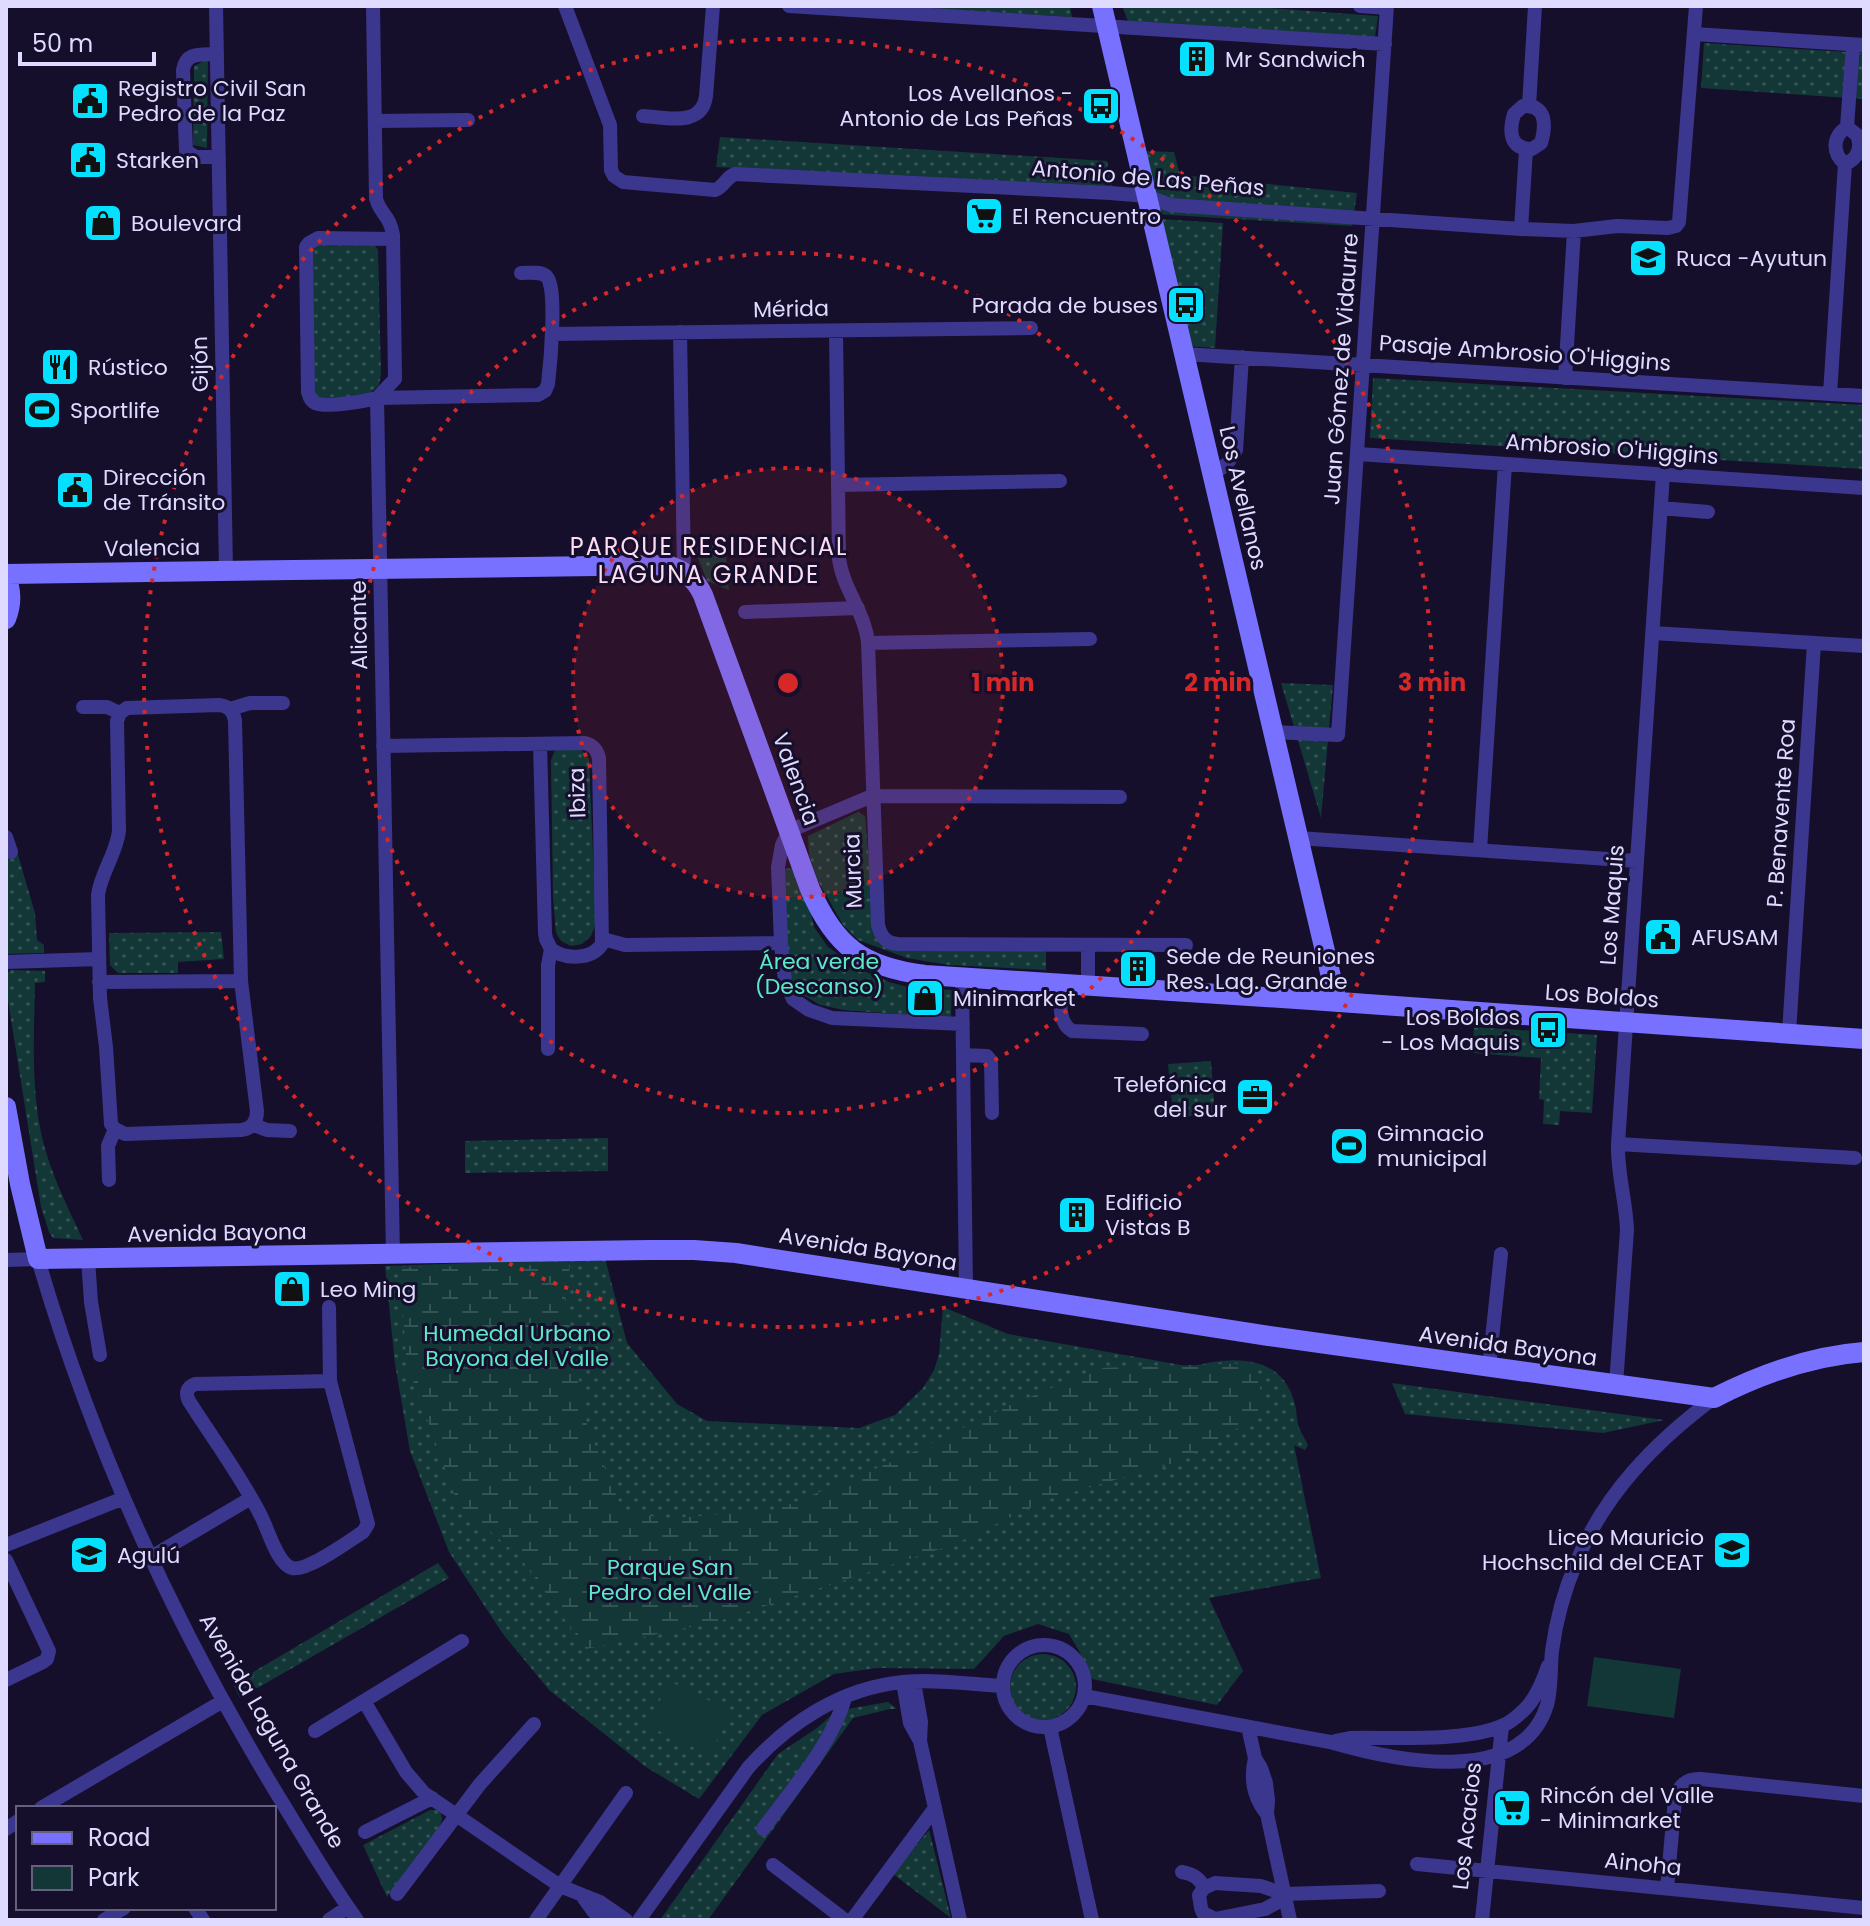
<svg xmlns="http://www.w3.org/2000/svg" width="1870" height="1926" font-family="Poppins,sans-serif">
<defs>
<pattern id="green-dots" width="8" height="8" patternUnits="userSpaceOnUse" patternTransform="scale(2)"><rect width="8" height="8" fill="#123736"/><path d="M2 2h.1M6 6h.1" fill="none" stroke="#345354" stroke-width="1.8" stroke-linecap="round"/></pattern>
<pattern id="wetland-marsh" width="20" height="14" patternUnits="userSpaceOnUse" patternTransform="scale(2)"><rect width="20" height="14" fill="#123736"/><path d="M1 5h8M5 5V1M11 12h8M15 12V8" fill="none" stroke="#345354"/></pattern>
</defs>
<rect width="100%" height="100%" fill="#150f2c"/>
<path fill="url(#green-dots)" d="M888 6H1070L1072 17Z
M1122 6H1241L1378 16 1375 37 1128 21Z
M1704 43 1864 53V99L1701 88Z
M208 59 207 148 193 145 194 66Z
M720 137 1107 161 1112 186 716 167Z
M1143 151 1174 152 1180 175 1357 193 1352 226 1155 214Z
M1159 219 1223 223 1215 348 1189 346Z
M319 244H374L378 250 381 373 379 385 367 396 321 398 316 396 313 392V249Z
M1373 378 1864 405V469L1370 438Z
M697 542 725 544 729 590 707 581 698 558Z
M1281 683 1333 685 1321 818Z
M580 748 589 759 596 923 591 936 582 944 571 946 561 941 556 933 553 898 551 760 555 750Z
M858 812 865 816 876 938 898 951H1046V970L949 965 907 958 858 940 843 925 818 881 809 855 808 836Z
M6 854 18 855 35 913 37 940 44 945V953L6 954Z
M793 868 809 904 814 927 828 947 860 969 889 982 908 987 952 990 951 1018 844 1010 820 1005 805 996 792 983 787 970 784 869Z
M221 932 224 959 178 962V973H118L110 965 109 933Z
M10 970 45 971V982L35 983C34 1039 30 1095 45 1149 54 1180 69 1210 83 1240L53 1238 49 1232 41 1207 6 988V975Z
M1474 1027 1597 1035 1592 1113 1560 1111 1559 1125 1543 1124 1544 1100 1539 1099 1541 1058 1472 1053Z
M1211 1061 1215 1114 1156 1119 1155 1105 1172 1103 1168 1064Z
M608 1138V1171L465 1173V1141Z
M605 1258 627 1343 677 1404 707 1421 859 1428 895 1415 923 1388 934 1370 939 1354 943 1307 1008 1334 1192 1367C1229 1356 1279 1354 1293 1398 1297 1407 1296 1418 1299 1428 1302 1434 1305 1439 1308 1445L1305 1450 1294 1445 1321 1578 1209 1598 1243 1671 1217 1705 1092 1679 1079 1651 1069 1634 1038 1624 1004 1636 974 1669 877 1668 834 1674 762 1715 699 1799 646 1767 549 1690 503 1634 449 1552 410 1451 395 1364 385 1266Z
M1392 1383 1664 1420 1603 1433 1405 1414Z
M438 1563 449 1578 240 1698 233 1684Z
M1010 1687a33 33 0 1 1 66 0a33 33 0 1 1-66 0Z
M888 1702 897 1709H890L853 1718 708 1920H660L778 1754 817 1728 836 1711Z
M430 1810H437L441 1813 442 1820 439 1828 387 1897 363 1845Z
M929 1830 951 1918 893 1874Z"/>
<path fill="url(#wetland-marsh)" d="M570 1265 565 1301 587 1426 622 1509 664 1519 776 1510 896 1460 1008 1406 1100 1368 1256 1363 1264 1413 1180 1461 1046 1500 955 1544 719 1621 586 1649 520 1557 458 1504 407 1364 399 1267Z"/>
<path fill="#123736" d="M1594 1657 1681 1669 1674 1718 1587 1706Z
M669 1681 731 1711 710 1755 648 1726Z"/>
<g fill="none" stroke-linecap="round" stroke-linejoin="round">
<path stroke="#3c378e" stroke-width="14" d="M216 6 226 571
M373 6 376 198C379 213 390 215 393 235L395 379 377 398 393 1255
M565 6 610 125 611 170 614 176 623 182 715 190C724 187 726 177 735 174L1110 193 1147 196 1170 205 1521 229 1574 231 1617 226 1668 228 1676 226 1679 222 1696 6
M789 6 1385 44
M1360 6 1387 8
M1694 34 1864 45
M217 54C202 55 186 51 183 70L186 151 196 157H219
M1523 106C1547 104 1546 126 1541 143L1532 149C1509 149 1509 131 1514 114Z
M1529 106 1535 6
M643 116C666 117 702 128 706 96L713 6
M375 121 468 120
M1845 164C1858 159 1862 148 1857 135L1847 127
M1521 229 1526 150
M393 239 318 238 309 243 306 247 308 392C310 397 309 400 315 403 327 408 365 401 377 398L538 395 545 391 548 384C550 367 558 284 546 276 540 271 528 273 521 273
M836 331 839 559C843 589 865 612 868 643L878 925C881 936 885 943 898 944L1186 945
M680 332 684 571
M552 334 1031 328
M1184 354 1864 396
M1565 378 1574 231
M1830 394 1845 164C1832 153 1832 137 1847 127L1853 45
M1358 454 1864 488
M1213 474 1227 464 1236 450 1242 357
M838 485 1060 481
M1661 508 1708 512
M745 612 858 608
M1653 633 1864 646
M868 643 1090 639
M219 705C229 706 233 711 235 720L241 981 257 1111C257 1122 252 1129 241 1130L125 1134 115 1129 111 1124 106 1047 100 998 98 895C101 872 116 855 119 831L117 721 120 713 127 708Z
M83 707H107L120 713
M230 709 250 703H283
M1273 732 1338 735 1387 6
M540 744 545 933 546 939 551 949 548 965V1049
M383 746 585 743C593 745 597 749 599 758L602 944C592 960 565 960 551 949
M6 837 11 852
M1298 838 1637 861
M1480 850 1505 464
M603 939 625 945 781 943
M1088 945V985
M6 962 99 959
M962 978 966 1289
M99 982 241 981
M1060 984C1061 1000 1057 1022 1072 1031L1142 1034
M963 1024 832 1018 809 1010 793 999 785 982 781 943 778 867 782 845 789 831 872 796 1120 797
M1789 1033 1814 643
M963 1055 987 1056 991 1061 992 1113
M254 1125 267 1130 290 1131
M1618 1144 1855 1158
M109 1180 108 1146 115 1129
M88 1259 91 1302 100 1355
M6 1260 38 1259C94 1452 180 1636 285 1807 308 1845 331 1884 357 1920
M329 1307 330 1381 368 1524 363 1532C349 1541 307 1572 292 1568 277 1564 268 1529 261 1516 241 1476 213 1439 189 1401 185 1393 187 1387 195 1384L330 1381
M1489 1367 1501 1254
M1616 1385 1627 1230C1626 1200 1617 1173 1618 1144L1663 474
M6 1545 124 1498
M151 1557 251 1498
M6 1560 49 1651 47 1659 43 1662 6 1680
M1003 1686a41 41 0 1 1 82 0a41 41 0 1 1-82 0Z
M903 1682 910 1723 920 1741
M914 1682 921 1722 920 1741 960 1920
M1084 1696 1330 1742C1392 1760 1521 1789 1547 1705 1552 1687 1550 1669 1552 1651 1556 1621 1564 1591 1576 1563 1604 1494 1655 1442 1714 1398
M364 1701 406 1772 424 1793 560 1886 600 1902 626 1920
M1050 1727 1092 1920
M1248 1727 1255 1758 1261 1768 1266 1783 1268 1800 1267 1814 1290 1920
M315 1731 462 1641
M1335 1741 1350 1738C1392 1737 1461 1742 1499 1727 1509 1724 1518 1716 1525 1709 1536 1698 1543 1681 1548 1666
M1255 1758C1250 1779 1253 1797 1267 1814
M41 1808 223 1701
M6 1829 18 1821
M763 1829C792 1789 832 1744 845 1698
M365 1832 432 1798
M1417 1864 1864 1908
M773 1865 845 1920
M1182 1872C1193 1874 1200 1878 1204 1888
M1667 1888 1675 1799C1678 1786 1687 1778 1701 1779L1864 1796
M397 1894 480 1784 534 1724
M1284 1894 1276 1903 1265 1909 1215 1919 1203 1913 1201 1908 1199 1895 1204 1888 1215 1883 1261 1886 1284 1894 1379 1891
M583 1897 594 1912 604 1920
M195 1908 203 1920
M104 1920 124 1908
M329 1920 348 1907
M536 1920 626 1793
M639 1920 748 1768C788 1723 841 1688 903 1682 936 1679 970 1684 1003 1686
M852 1920 935 1808
M1482 1920 1502 1726"/>
<path stroke="#7871ff" stroke-width="20" d="M1102 6 1337 1002
M6 574 667 565C684 570 695 578 703 595L810 889C835 947 863 967 925 975L1311 1000 1864 1039
M6 578C12 591 11 606 6 619
M6 1107 20 1184 38 1259 650 1250H694L736 1253 1269 1336 1714 1398C1761 1374 1810 1356 1864 1352"/>
</g>
<circle cx="788" cy="683" r="215" fill="#d62828" fill-opacity=".12"/>
<g fill="none" stroke="#d62828" stroke-width="4" stroke-dasharray="4 8">
<circle cx="788" cy="683" r="215"/>
<circle cx="788" cy="683" r="430"/>
<circle cx="788" cy="683" r="644"/>
</g>
<defs>
<g id="building-square" transform="scale(2)"><rect x="-9" y="-9" width="18" height="18" rx="4" fill="#06e0ff" stroke="#150f2c"/><path d="M-4-6H4V6H1V3H-1V6H-4ZM-2.5-4.3h1.7v1.8h-1.7ZM.8-4.3h1.7v1.8H.8ZM-2.5-1h1.7V.8h-1.7ZM.8-1h1.7V.8H.8Z" fill="#111"/></g>
<g id="civic-square" transform="scale(2)"><rect x="-9" y="-9" width="18" height="18" rx="4" fill="#06e0ff" stroke="#150f2c"/><path d="M-.6-6.5H3V-4.5H.6V-3L4-1V1h2V6H-6V1h2V-1L-.6-3ZM-1.2 2.5V6h2.4V2.5Z" fill="#111"/></g>
<g id="bus-square" transform="scale(2)"><rect x="-9" y="-9" width="18" height="18" rx="4" fill="#06e0ff" stroke="#150f2c"/><path d="M-5-6H5V4H4V6H2V4H-2V6H-4V4H-5ZM-3.5-4V0h7V-4ZM-3.5 1.2v1.5H-2V1.2ZM2 1.2v1.5H3.5V1.2Z" fill="#111"/></g>
<g id="supermarket-square" transform="scale(2)"><rect x="-9" y="-9" width="18" height="18" rx="4" fill="#06e0ff" stroke="#150f2c"/><path d="M-6-5.5h2.5l.6 2H6L4.5 2H-2.5L-4.4-4H-6ZM-1.5 3.2a1.3 1.3 0 1 0 .1 0ZM3 3.2a1.3 1.3 0 1 0 .1 0Z" fill="#111"/></g>
<g id="shop-square" transform="scale(2)"><rect x="-9" y="-9" width="18" height="18" rx="4" fill="#06e0ff" stroke="#150f2c"/><path d="M-5-2.5h2.3a2.7 3.5 0 0 1 5.4 0H5L5.5 6h-11ZM-1.5-2.5h3a1.5 2.3 0 0 0-3 0Z" fill="#111"/></g>
<g id="school-square" transform="scale(2)"><rect x="-9" y="-9" width="18" height="18" rx="4" fill="#06e0ff" stroke="#150f2c"/><path d="M0-5L7-2L0 1L-7-2ZM-4 1L0 2.5L4 1V4Q0 6-4 4Z" fill="#111"/></g>
<g id="restaurant-square" transform="scale(2)"><rect x="-9" y="-9" width="18" height="18" rx="4" fill="#06e0ff" stroke="#150f2c"/><path d="M-5-6h1v4h1v-4h1v4h1v-4h1v5L-1.5 .5V6h-2V.5L-5-1ZM5-6V6H3V1.5H1.5Q1.5-4 5-6Z" fill="#111"/></g>
<g id="stadium-square" transform="scale(2)"><rect x="-9" y="-9" width="18" height="18" rx="4" fill="#06e0ff" stroke="#150f2c"/><path d="M0-5a6.5 5 0 1 0 0 10a6.5 5 0 1 0 0-10ZM-3.5-1.8h7v3.6h-7Z" fill="#111"/></g>
<g id="office-square" transform="scale(2)"><rect x="-9" y="-9" width="18" height="18" rx="4" fill="#06e0ff" stroke="#150f2c"/><path d="M-6-3h4V-5.5h4V-3h4V5H-6ZM-1-4.5V-3h2v-1.5ZM-6 0V1H6V0Z" fill="#111"/></g>
</defs>
<g fill-rule="evenodd">
<use href="#building-square" x="1197" y="59"/>
<use href="#civic-square" x="90" y="101"/>
<use href="#bus-square" x="1101" y="106"/>
<use href="#civic-square" x="88" y="160"/>
<use href="#supermarket-square" x="984" y="216"/>
<use href="#shop-square" x="103" y="223"/>
<use href="#school-square" x="1648" y="258"/>
<use href="#bus-square" x="1186" y="305"/>
<use href="#restaurant-square" x="60" y="367"/>
<use href="#stadium-square" x="42" y="410"/>
<use href="#civic-square" x="75" y="490"/>
<use href="#civic-square" x="1663" y="937"/>
<use href="#building-square" x="1138" y="969"/>
<use href="#shop-square" x="925" y="998"/>
<use href="#bus-square" x="1548" y="1030"/>
<use href="#office-square" x="1255" y="1097"/>
<use href="#stadium-square" x="1349" y="1146"/>
<use href="#building-square" x="1077" y="1215"/>
<use href="#shop-square" x="292" y="1289"/>
<use href="#school-square" x="1732" y="1550"/>
<use href="#school-square" x="89" y="1555"/>
<use href="#supermarket-square" x="1512" y="1808"/>
</g>
<g text-anchor="middle" dominant-baseline="central" stroke-width="6" stroke-linejoin="round" paint-order="stroke">
<g font-size="22" fill="#dfdaff" stroke="#150f2c" text-anchor="start">
<text x="1225" y="59">Mr Sandwich</text>
<text x="118" y="88">Registro Civil San<tspan x="118" dy="25">Pedro de la Paz</tspan></text>
<text x="1073" y="93" text-anchor="end">Los Avellanos -<tspan x="1073" dy="25">Antonio de Las Peñas</tspan></text>
<text x="116" y="160">Starken</text>
<text x="1012" y="216">El Rencuentro</text>
<text x="131" y="223">Boulevard</text>
<text x="1676" y="258">Ruca -Ayutun</text>
<text x="1158" y="305" text-anchor="end">Parada de buses</text>
<text x="88" y="367">Rústico</text>
<text x="70" y="410">Sportlife</text>
<text x="103" y="477">Dirección<tspan x="103" dy="25">de Tránsito</tspan></text>
<text x="1691" y="937">AFUSAM</text>
<text x="1166" y="956">Sede de Reuniones<tspan x="1166" dy="25">Res. Lag. Grande</tspan></text>
<text x="953" y="998">Minimarket</text>
<text x="1520" y="1017" text-anchor="end">Los Boldos<tspan x="1520" dy="25">- Los Maquis</tspan></text>
<text x="1227" y="1084" text-anchor="end">Telefónica<tspan x="1227" dy="25">del sur</tspan></text>
<text x="1377" y="1133">Gimnacio<tspan x="1377" dy="25">municipal</tspan></text>
<text x="1105" y="1202">Edificio<tspan x="1105" dy="25">Vistas B</tspan></text>
<text x="320" y="1289">Leo Ming</text>
<text x="1704" y="1537" text-anchor="end">Liceo Mauricio<tspan x="1704" dy="25">Hochschild del CEAT</tspan></text>
<text x="117" y="1555">Agulú</text>
<text x="1540" y="1795">Rincón del Valle<tspan x="1540" dy="25">- Minimarket</tspan></text>
</g>
<g font-size="22" fill="#dfdaff" stroke="#150f2c">
<text transform="translate(1148 178) rotate(5)">Antonio de Las Peñas</text>
<text transform="translate(791 309) rotate(-1)">Mérida</text>
<text transform="translate(1525 353) rotate(4)">Pasaje Ambrosio O'Higgins</text>
<text transform="translate(200 364) rotate(-91)">Gijón</text>
<text transform="translate(1341 369) rotate(-86)">Juan Gómez de Vidaurre</text>
<text transform="translate(1612 449) rotate(4)">Ambrosio O'Higgins</text>
<text transform="translate(1243 498) rotate(77)">Los Avellanos</text>
<text transform="translate(152 548) rotate(-1)">Valencia</text>
<text transform="translate(359 625) rotate(-91)">Alicante</text>
<text transform="translate(796 779) rotate(70)">Valencia</text>
<text transform="translate(577 793) rotate(-92)">Ibiza</text>
<text transform="translate(1781 813) rotate(-86)">P. Benavente Roa</text>
<text transform="translate(853 871) rotate(-92)">Murcia</text>
<text transform="translate(1612 905) rotate(-86)">Los Maquis</text>
<text transform="translate(1602 996) rotate(4)">Los Boldos</text>
<text transform="translate(217 1233) rotate(-1)">Avenida Bayona</text>
<text transform="translate(868 1249) rotate(9)">Avenida Bayona</text>
<text transform="translate(1508 1346) rotate(8)">Avenida Bayona</text>
<text transform="translate(272 1731) rotate(60)">Avenida Laguna Grande</text>
<text transform="translate(1467 1826) rotate(-84)">Los Acacios</text>
<text transform="translate(1643 1864) rotate(6)">Ainoha</text>
</g>
<g font-size="22" fill="#5ce9c9" stroke="#150f2c">
<text x="819" y="961">Área verde<tspan x="819" dy="25">(Descanso)</tspan></text>
<text x="517" y="1333">Humedal Urbano<tspan x="517" dy="25">Bayona del Valle</tspan></text>
<text x="670" y="1567">Parque San<tspan x="670" dy="25">Pedro del Valle</tspan></text>
</g>
<g font-size="24" letter-spacing="2" fill="#ffdcf2" stroke="#150f2c">
<text x="709" y="546">PARQUE RESIDENCIAL<tspan x="709" dy="28">LAGUNA GRANDE</tspan></text>
</g>
</g>
<circle cx="788" cy="683" r="12" fill="#d62828" stroke="#150f2c" stroke-width="4"/>
<g font-size="24" text-anchor="middle" font-weight="bold" fill="#d62828" stroke="#150f2c" stroke-width="6" stroke-linejoin="round" paint-order="stroke">
<text x="1003" y="691">1 min</text>
<text x="1218" y="691">2 min</text>
<text x="1432" y="691">3 min</text>
</g>
<rect width="1870" height="1926" fill="none" stroke="#dfdaff" stroke-width="16"/>
<rect x="16" y="1806" width="260" height="104" fill="#150f2c" stroke="#666080" stroke-width="2"/>
<rect x="32" y="1832" width="40" height="12" fill="#7871ff" stroke="#666080" stroke-width="2"/>
<text x="88" y="1846" font-size="24" fill="#dfdaff">Road</text>
<rect x="32" y="1866" width="40" height="24" fill="#123736" stroke="#666080" stroke-width="2"/>
<text x="88" y="1886" font-size="24" fill="#dfdaff">Park</text>
<path d="M20 52v12h134v-12" fill="none" stroke="#dfdaff" stroke-width="4"/>
<text x="32" y="52" font-size="24" fill="#dfdaff" stroke="#150f2c" stroke-width="6" paint-order="stroke">50 m</text>
</svg>
